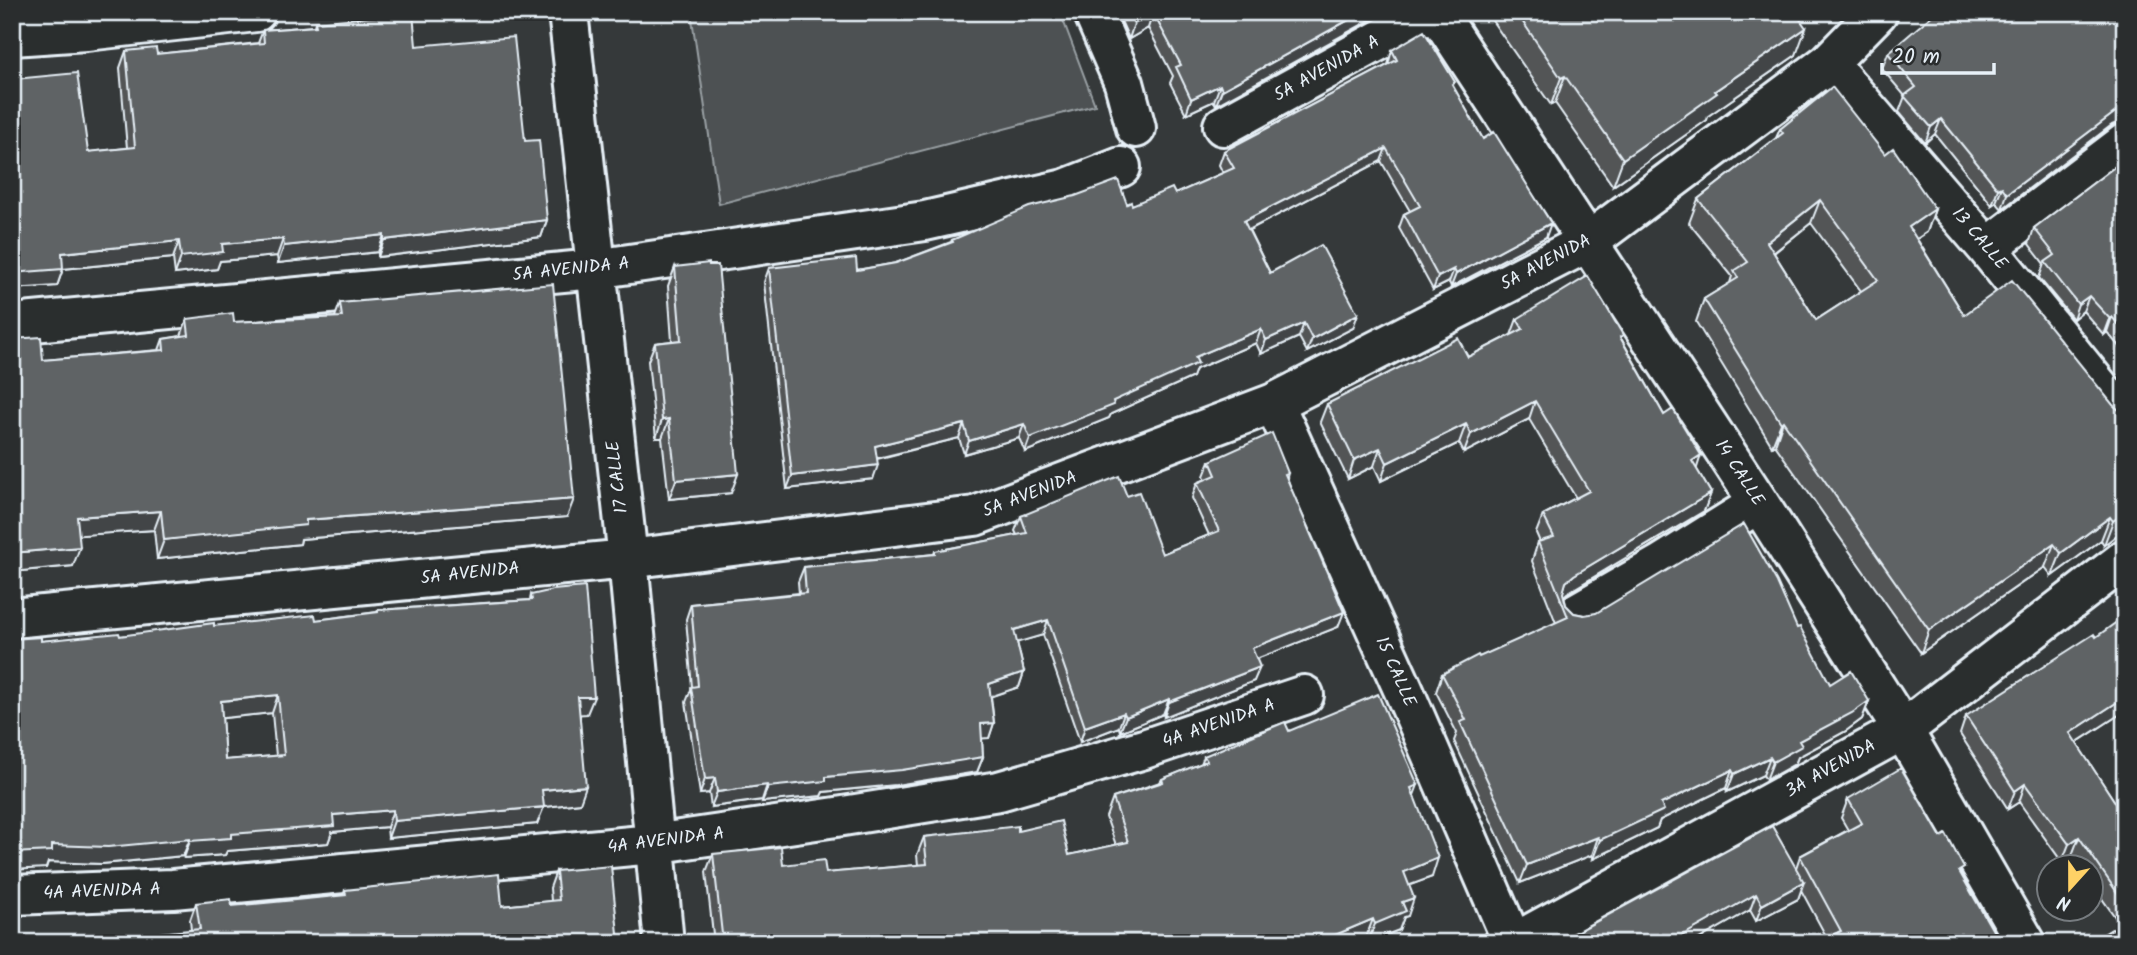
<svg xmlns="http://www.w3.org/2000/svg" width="2137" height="955" font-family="Kalam,sans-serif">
<rect width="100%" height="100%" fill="#35393a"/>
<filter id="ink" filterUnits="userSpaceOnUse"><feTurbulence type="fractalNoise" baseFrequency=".0143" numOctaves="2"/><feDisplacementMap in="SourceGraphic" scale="14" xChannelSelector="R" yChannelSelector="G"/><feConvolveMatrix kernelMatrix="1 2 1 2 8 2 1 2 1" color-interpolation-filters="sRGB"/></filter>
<g filter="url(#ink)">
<path fill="#4d5152" stroke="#9aa1a5" stroke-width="2" d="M691 12H1060L1095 105 719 204Z"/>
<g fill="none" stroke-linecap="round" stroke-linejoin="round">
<g stroke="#e8f1f8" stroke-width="44">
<path id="street" d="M568 12 628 559 664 943
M1093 12 1124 83 1136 128
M1437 12 1759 503 1903 730 2026 943
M12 36 86 31 256 12
M1828 63 1987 248 2125 419
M1223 126 1431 12
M1987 248 2125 143
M12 324 595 269 925 221 1065 189 1121 167
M1274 403 1403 689 1513 943
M1578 612 1660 565 1759 503
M12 618 628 559 975 516 1274 403 1588 242 1828 63 1878 12
M12 895 173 889 653 844 843 816 999 791 1144 749 1304 695
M1514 943 1903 730 2125 559"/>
</g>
<use href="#street" stroke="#2a2d2e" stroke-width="38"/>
</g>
<path fill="#525557" stroke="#e8f1f8" stroke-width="2" fill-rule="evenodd" d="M1117 12H1385L1216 105 1214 101 1186 114 1170 83 1173 76 1148 28 1129 39Z
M1486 12H1797L1796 13V55L1708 116 1707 120 1613 186 1555 103 1551 105Z
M1934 12H2125V122L2122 121 2112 125 2002 209 1996 202 1992 205 1935 134 1925 143 1899 112 1905 96 1882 69 1888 53 1933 16Z
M315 22 416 46 525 141 547 220 541 237 378 257V252L278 263 277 256 220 261 217 269 175 274 173 258 63 269 57 286 12 289V67L15 79 88 152 127 148 120 68 126 51 157 54 258 43 263 30 314 26Z
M1392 50 1453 87 1483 139 1546 237 1451 287 1449 282 1433 290 1399 228 1404 214 1410 211 1381 161 1249 230 1270 273 1353 328 1307 352 1299 337 1261 354 1256 343 1196 369 1193 377 1111 414 1109 418 1025 452 1019 438 964 454 959 438 877 459 873 479 787 489 764 282 769 268 857 270 896 263 951 242 952 240 1127 204 1132 205 1175 194 1223 173 1219 165 1224 151 1388 65Z
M1780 129 1885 154 1935 209 1927 232 1917 239 1964 315 2125 529 2104 545 2101 540 2052 576 2045 567 1921 653 1775 445 1772 446 1696 322 1704 299 1730 283 1732 276 1689 223 1698 199 1776 138ZM1811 223 1861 291 1816 320 1774 253Z
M2125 159V354L2107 332 2104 335 2083 311 2073 319 2039 278 2044 264 2029 244 2034 228Z
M675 267 731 493 669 499 662 438H656L648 361 655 343 672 341 668 286Z
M340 303 567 517 301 539 300 544 157 559 154 530 78 535 73 566 12 572V339L43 360 159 350 163 339 181 336 187 319 234 322 335 317Z
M1517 319 1622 340 1664 415 1711 493 1704 511 1567 593 1564 596 1566 605 1574 613 1584 615 1797 628 1830 684 1869 701 1862 719 1846 731 1798 757 1795 764 1766 780 1763 775 1727 792 1726 788 1660 820 1657 828 1593 859 1592 855 1520 883 1454 741 1457 733 1436 692 1442 674 1556 623 1532 561 1538 542H1540L1536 533 1543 515 1576 498 1529 419 1464 453 1459 443 1381 481 1374 466 1348 479 1320 422 1327 404 1468 357 1511 335Z
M1210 461 1288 473 1287 477 1338 627 1256 659 1254 681 1164 717 1163 714 1120 732 1119 727 1080 742 1043 635 1017 642 1024 672 1019 687 991 696 994 723 989 738H982L983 757 977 772 896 785 823 792 821 796 762 802V800L711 807 709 793 700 794 686 702 692 687 686 619 691 604 799 593 798 582 804 567 934 554 935 551 1017 535 1015 531 1021 516 1127 496 1162 554 1209 535 1192 498 1197 483 1206 479 1204 476Z
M531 595 587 714H580V803L543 807 537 824 388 838 387 827 332 832 328 843 227 851 225 855 184 858 183 856 102 864 48 862 46 868 41 641 120 636 214 626 316 620 377 612 378 610 530 600ZM272 713 276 756 225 760 222 718Z
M2125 711 2076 743 2117 805 2125 808V943H2101L2104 934 2120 924 2091 883V867H2081L2072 855 2062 862 2019 802 2008 809 1960 734 1966 716Z
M1289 731 1414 796 1432 877 1409 885 1408 916 1404 917 1399 930 1368 942 1366 937 1353 943H714L706 872 713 854 783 865 826 873 918 865 917 855 924 837 1018 831 1069 855 1116 845 1106 817 1113 798 1160 782 1162 779 1201 764 1204 756Z
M1848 799 1941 837 1964 868 1827 938 1801 890 1798 899 1756 921 1750 910 1692 943H1561L1562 940 1796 868 1800 856 1848 830 1841 818Z
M556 871 619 943 191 930 190 920 196 903 232 906 343 896 345 890 502 906 551 901 550 888Z"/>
<path fill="#424547" stroke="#e8f1f8" stroke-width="2" d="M1363 12H1385L1216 105 1222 90Z
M1153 13 1148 28 1129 39 1134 24Z
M1806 28 1796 55 1708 116 1707 120 1613 186 1623 159 1715 91Z
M1565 76 1555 103 1551 105 1561 78Z
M1220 85 1214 101 1186 114 1191 99Z
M2125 107V122L2122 121 2112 125 2002 209 2007 194 2118 110Z
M1941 119 1935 134 1925 143 1931 127Z
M1386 148 1381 161 1239 235 1244 221Z
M2002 187 1996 202 1992 205 1998 189Z
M1820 200 1811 223 1758 265 1767 242Z
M1935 209 1927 232 1900 250 1909 227Z
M547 220 541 237 378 257 384 240Z
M1551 223 1546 237 1451 287 1456 274Z
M384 235 378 252 278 263 284 246Z
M283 239 277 256 220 261 217 269 175 274 181 257 222 244Z
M179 241 173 258 63 269 57 286 12 289V273L62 253Z
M1454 269 1449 282 1433 290 1438 277Z
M2089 296 2083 311 2073 319 2078 304Z
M1358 314 1353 328 1307 352 1312 339Z
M2112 317 2107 332 2104 335 2110 319Z
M1304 323 1299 337 1261 354 1266 340Z
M1261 329 1256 343 1196 369 1193 377 1111 414 1109 418 1025 452 1030 438 1113 401 1195 357Z
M1535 401 1529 419 1464 453 1471 434Z
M669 419 662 438H656L662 420Z
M1783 421 1775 445 1772 446 1781 423Z
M964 424 959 438 870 460 875 446Z
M1024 424 1019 438 964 454 969 441Z
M1466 424 1459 443 1381 481 1387 463Z
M1380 448 1374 466 1348 479 1354 460Z
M1701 455 1695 474 1692 461Z
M878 465 873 479 787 489 792 476Z
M738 474 731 493 669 499 676 480Z
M1711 493 1704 511 1567 593 1560 600 1566 582 1574 575Z
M574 499 567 517 301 539 300 544 157 559 164 540 306 520Z
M161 511 154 530 70 536 77 517Z
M2125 512V529L2104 545 2113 521Z
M2110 517 2101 540 2052 576 2061 553Z
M2054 544 2045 567 1921 653 1929 630Z
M80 547 73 566 12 572V553Z
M1344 612 1338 627 1246 663 1252 648Z
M1048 620 1043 635 1009 645 1014 630Z
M1260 667 1254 681 1164 717 1169 702Z
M1024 672 1019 687 984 699 989 684Z
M278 695 272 713 215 719 221 701Z
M578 697H594L587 714 572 715Z
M2125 697V711L2063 751 2070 733Z
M1169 699 1163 714 1120 732 1126 717Z
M1869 701 1862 719 1846 731 1798 757 1795 764 1766 780 1773 762 1799 741Z
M1124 713 1119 727 1080 742 1085 727Z
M994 723 989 738 976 739 981 724Z
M983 757 977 772 896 785 823 792 821 796 762 802 768 787 826 777Z
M1770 757 1763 775 1727 792 1734 774Z
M1732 770 1726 788 1660 820 1657 828 1593 859 1600 840 1661 804Z
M715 778 709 793 700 794 705 779Z
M2025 784 2019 802 2008 809 2015 791Z
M767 785 762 800 711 807 717 792Z
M1418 785 1411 803V788Z
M586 786 580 803 536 808 542 790Z
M544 807 537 824 388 838 394 821Z
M393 810 387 827 332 832 328 843 227 851 225 855 184 858 190 841 333 815Z
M1598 837 1592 855 1520 883 1527 865Z
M2079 837 2072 855 2062 862 2069 844Z
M190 839 183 856 102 864 48 862 46 868 12 870V853L52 845Z
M1438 858 1432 877 1397 890 1404 872Z
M1804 882 1798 899 1756 921 1762 905Z
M1756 894 1750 910 1692 943H1676L1678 938Z
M1414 898 1408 916 1404 917 1399 930 1368 942 1375 924 1402 902Z
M1373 919 1366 937 1353 943H1316Z"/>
<path fill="#5f6365" stroke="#e8f1f8" stroke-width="2" fill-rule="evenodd" d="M1129 12H1363L1222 90 1220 85 1191 99 1176 67 1181 65 1153 13 1134 24Z
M1516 12H1795L1806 28 1715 91 1717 93 1623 159 1565 76 1561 78Z
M1936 12H2125V107L2118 110 2007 194 2002 187 1998 189 1941 119 1931 127 1904 96 1916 87 1888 53Z
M413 13 416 46 514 37 525 141 539 140 547 220 384 240V235L284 246 283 239 222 244 223 252 181 257 179 241 62 253 63 269 12 273V67H14L15 79 77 73 88 152 135 147 126 51 156 48 157 54 264 43 263 30 316 26 315 22Z
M1424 31 1455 82 1452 84 1483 139 1494 132 1551 223 1456 274 1454 269 1438 277 1404 214 1420 206 1386 148 1244 221 1270 273 1321 245 1358 314 1312 339 1304 323 1266 340 1261 329 1195 357 1198 363 1113 401 1114 405 1030 438 1024 424 969 441 964 424 875 446 878 465 792 476 769 268 856 258 857 270 896 263 953 242 952 240 1029 207 1075 196 1118 180 1127 204 1131 202 1132 205 1172 188 1175 194 1234 168 1224 151 1397 60 1392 50Z
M1832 87 1885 154 1893 148 1935 209 1909 227 1964 315 2012 280 2113 405 2125 415V512L2113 521 2110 517 2061 553 2054 544 1929 630 1783 421 1781 423 1704 299 1738 278 1734 271 1748 262 1698 199 1783 133 1780 129ZM1820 200 1878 280 1816 320 1767 242Z
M2125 159V332L2112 317 2110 319 2089 296 2078 304 2045 262 2055 255 2034 228Z
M709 263V265H718L738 474 676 480 669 419 662 420 655 343 681 340 675 267Z
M1588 276 1623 335 1620 337 1664 415 1673 409 1701 455 1692 461 1711 493 1574 575 1566 582 1563 593 1566 605 1574 613 1584 615 1596 613 1744 524 1777 582 1797 628 1800 627 1830 684 1851 671 1869 701 1852 713 1799 741 1802 746 1773 762 1770 757 1734 774 1732 770 1661 804 1664 810 1600 840 1598 837 1527 865 1460 722 1466 720 1442 674 1478 655 1479 657 1568 617 1538 542 1554 537 1543 515 1589 491 1535 401 1471 434 1466 424 1387 463 1380 448 1354 460 1327 404 1458 338 1468 357 1523 329 1517 319Z
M553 284 574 499 306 520V525L164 540 161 511 77 517 80 547 12 553V339L41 337 43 360 164 350 163 339 189 335 187 319 233 313 234 322 342 317 340 303Z
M1272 433 1288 473 1285 474 1344 612 1252 648 1260 667 1169 702V699L1126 717 1124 713 1085 727 1048 620 1014 630 1024 672 989 684 994 723 981 724 983 757 902 770 826 777V781L768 787 767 785 717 792 715 778 705 779 691 687 698 686 691 604 806 593 804 567 935 554V551L1027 533 1021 516 1119 476 1127 496 1139 492 1162 554 1219 531 1197 483 1216 475 1210 461Z
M585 587 594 697H578L586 786 542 790 544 807 394 821 393 810 333 815 334 826 231 834V838L190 841V839L108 847 52 845V851L12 853V639L41 637V641L119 633 120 636 214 623V626L315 615 316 620 378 612V610L532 600 531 595 553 590ZM278 695 284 755 225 760 221 701Z
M2125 616V697L2070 733 2117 805 2121 803 2125 808V904L2079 837 2069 844 2025 784 2015 791 1966 716 2094 634 2096 637Z
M1378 694 1418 785 1411 788 1438 858 1404 872 1414 898 1402 902 1406 911 1375 924 1373 919 1316 943H723L713 854 781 847 783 865 824 860 826 873 927 864 924 837 1018 826V831L1061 821 1069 855 1128 842 1113 798 1163 782 1162 779 1207 761 1204 756 1285 722 1289 731Z
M1901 768 1941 837 1946 834 1964 868 1959 871 2000 943H1818L1841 931 1800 856 1862 823 1848 799Z
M1772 826 1804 882 1762 905 1756 894 1678 938 1681 943H1564L1562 940Z
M611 866 619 943H98V939L200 929 196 903 231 899 232 906 346 895 345 890 499 874 502 906 559 900 556 871Z
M2125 921V943H2110L2104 934Z"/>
</g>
<g text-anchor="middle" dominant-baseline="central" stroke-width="5" stroke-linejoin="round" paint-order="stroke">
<g font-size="18" fill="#e8f1f8" stroke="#2a2d2e">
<text transform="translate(1327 69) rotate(-29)">5A AVENIDA A</text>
<text transform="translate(1979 239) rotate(50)">13 CALLE</text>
<text transform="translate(1546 263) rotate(-28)">5A AVENIDA</text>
<text transform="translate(571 270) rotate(-6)">5A AVENIDA A</text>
<text transform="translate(1739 473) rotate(57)">14 CALLE</text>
<text transform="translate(618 477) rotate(-97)">17 CALLE</text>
<text transform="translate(1030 495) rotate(-21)">5A AVENIDA</text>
<text transform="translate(470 574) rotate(-6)">5A AVENIDA</text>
<text transform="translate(1395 672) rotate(66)">15 CALLE</text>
<text transform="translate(1219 724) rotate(-19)">4A AVENIDA A</text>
<text transform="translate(1831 769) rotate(-29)">3A AVENIDA</text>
<text transform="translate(666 841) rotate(-7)">4A AVENIDA A</text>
<text transform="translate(102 892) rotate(-2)">4A AVENIDA A</text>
</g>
</g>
<rect width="2137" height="955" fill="none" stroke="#2a2d2e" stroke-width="42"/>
<rect x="21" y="21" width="2095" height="913" fill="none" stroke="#e8f1f8" stroke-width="2.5" filter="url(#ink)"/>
<g transform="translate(2070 888) rotate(201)"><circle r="33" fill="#2a2d2e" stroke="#767b7f" stroke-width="2"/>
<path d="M0-5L12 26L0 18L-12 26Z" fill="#ffd166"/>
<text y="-10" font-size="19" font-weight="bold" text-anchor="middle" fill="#e8f1f8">N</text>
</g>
<path d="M1882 63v10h112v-10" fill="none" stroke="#e8f1f8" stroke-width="3.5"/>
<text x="1892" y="63" font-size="21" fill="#e8f1f8" stroke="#2a2d2e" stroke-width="5" paint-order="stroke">20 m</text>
</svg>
